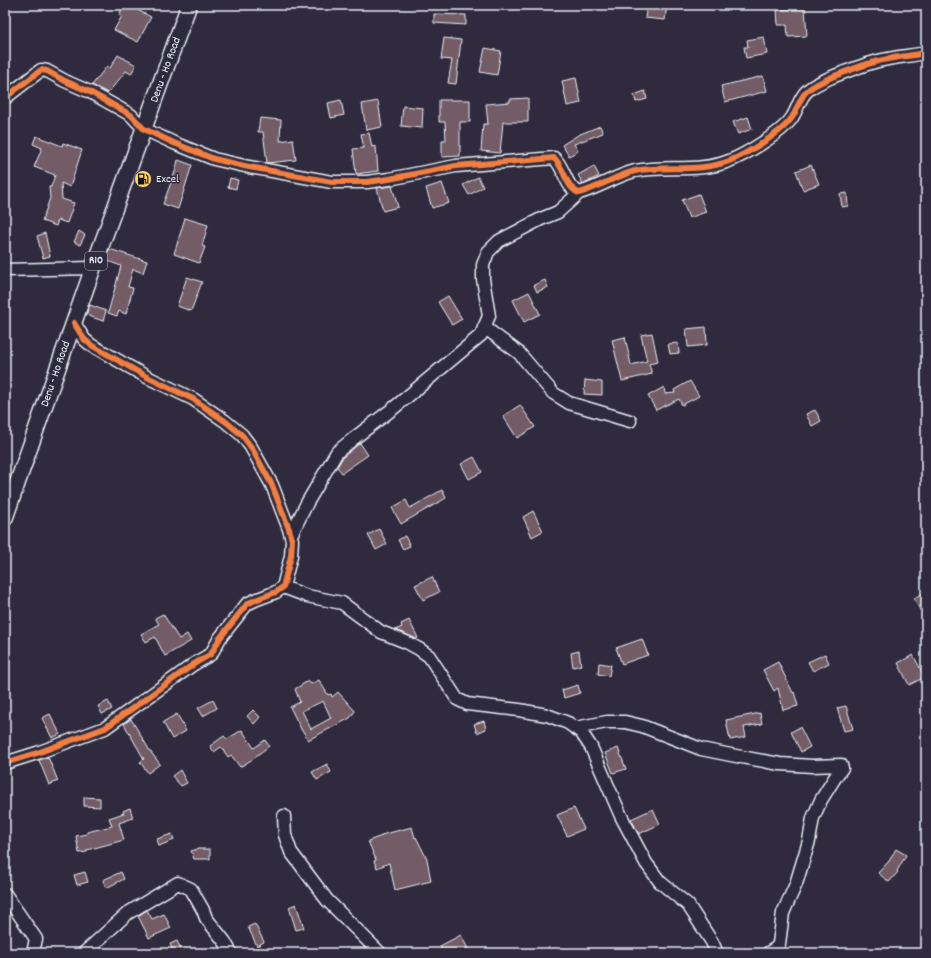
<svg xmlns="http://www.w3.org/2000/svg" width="931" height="958" font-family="Dekko,sans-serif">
<rect width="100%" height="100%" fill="#2f2a3d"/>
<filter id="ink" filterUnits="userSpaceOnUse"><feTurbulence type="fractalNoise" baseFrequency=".025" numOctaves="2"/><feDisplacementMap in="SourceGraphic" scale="8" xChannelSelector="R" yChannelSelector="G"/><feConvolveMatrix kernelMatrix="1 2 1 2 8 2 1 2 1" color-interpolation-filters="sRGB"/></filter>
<g filter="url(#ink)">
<path fill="#735b66" stroke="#e8f1f8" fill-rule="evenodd" d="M124 5H128L151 17 138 42 114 30 122 16 119 15Z
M647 5H667L665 20 645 18Z
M805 8 807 36 788 37 787 25H778L777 10Z
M434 14 466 15V25L434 23Z
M764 37 767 54 746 58 744 47H748L747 40Z
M444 38 461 40 456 84 448 83 452 60 441 59Z
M485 48 501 51 497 75 480 72Z
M118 55 136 65 131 74 126 71 108 93 92 85 107 66 110 68Z
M763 76 767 91 725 102 721 86Z
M576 78 581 103 567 106 562 81Z
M645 91 647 99 636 102 634 95Z
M528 98V122H503L500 153 481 151 483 124H488L486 104 510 102V99Z
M341 100 344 115 331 118 328 103Z
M439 100H470V122H460V156L442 157V140H446L445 122H439Z
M378 101 382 127 366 130 362 104Z
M403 106 423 108 422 128 401 126Z
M748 117 752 129 738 134 733 122Z
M260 118 281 120 280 141 293 139 296 160 267 163 263 132H258Z
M600 126 603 133 574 144 578 151 569 156 562 145 578 135Z
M369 133 372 147 376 146 378 171 356 174 353 149 364 148 361 134Z
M36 136 62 146 63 143 82 150 70 187 61 183 62 199 74 203 67 223 58 220 56 226 42 221 50 198 49 187H51L55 175 34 167 42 148 33 144Z
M178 160 192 165 178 209 163 204 176 169Z
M811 165 819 184 803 190 796 171Z
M594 166 599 176 583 184 578 175Z
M478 177 483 187 469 195 463 185Z
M230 178 238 180 236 189 228 187Z
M442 183 449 203 432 208 426 188Z
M392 186 398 207 383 211 377 188Z
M847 193 848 206 842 207 840 194Z
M699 194 706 212 689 218 682 200Z
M185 218 208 225 202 246 205 247 199 263 174 254Z
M79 231 85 235 80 245 74 242Z
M45 233 50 256 43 258 37 236Z
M109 249 147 261 143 273 133 269 128 287 133 288 126 314 119 311 117 316 108 313 121 266 105 260Z
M187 277 202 282 191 311 177 306Z
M545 280 548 287 537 292 534 285Z
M529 292 540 314 524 322 513 300Z
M448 296 462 319 452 325 438 302Z
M90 305 106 311 103 321 86 315Z
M706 327 707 345 688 347 686 329Z
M652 333 658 362 649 364 652 374 622 381 612 340 625 337 631 365 647 361 641 335Z
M678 343 679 353 670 354 668 344Z
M585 380 602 382V395L584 394Z
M690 381 699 396 682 405 679 399 656 410 648 396 664 387 665 394 675 393 674 390Z
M520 405 535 427 517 438 503 416Z
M815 410 821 421 812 426 806 414Z
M360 443 368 455 342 473 337 467 343 457Z
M474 457 482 472 469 479 461 464Z
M442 490 446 498 401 524 392 508 406 500 410 508Z
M533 511 543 531 532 537 523 517Z
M379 529 387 544 376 550 368 535Z
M405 536 410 546 403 549 398 540Z
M432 577 439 592 423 600 415 585Z
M926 592V622L914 598Z
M163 614 179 639 187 634 191 641 165 656 155 637 146 642 141 634 159 624 155 618Z
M409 620 418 638 417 639 395 630 402 627 401 624Z
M642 639 648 655 622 664 616 648Z
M579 651 581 665 573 667 571 653Z
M825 654 829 663 813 671 808 662Z
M913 655 925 677 909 685 898 663Z
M778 662 793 693 794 692 798 706 783 710 778 688 774 691 763 670Z
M599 663 611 665 609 676 598 674Z
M319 680 328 695 331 694 332 697 338 692 355 711 350 718 308 740 303 731H302L290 707 300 702 295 689 308 681 311 684ZM323 701 331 718 311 729 302 711Z
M578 685 580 693 564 698 562 690Z
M213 700 217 708 203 716 198 708Z
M108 701 112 709 102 714 98 706Z
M846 706 853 729 844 731 837 708Z
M253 710 260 717 254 724 247 716Z
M760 713 762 724 744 727 746 737 730 740 726 720Z
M50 714 60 734 52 738 42 718Z
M177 714 186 731 172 739 163 722Z
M131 719 150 751 160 764 148 773 140 762 144 759 124 724Z
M484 721 486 729 477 733 474 724Z
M800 727 810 747 801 752 791 732Z
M242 730 254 748 265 740 269 746 256 756V757L240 767 231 755 228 757 221 747 214 752 210 746 224 736 227 739Z
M618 748 626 769 613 773 605 753Z
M48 757 58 781 49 785 39 760Z
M327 764 331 772 317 780 312 772Z
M180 770 187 783 181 786 172 776Z
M84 797 100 798V807L84 806Z
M130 808 133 818 119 823 124 840 87 850V852L79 853 76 836 87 834V832L112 826 109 818 124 813 123 811Z
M574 808 584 829 567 836 557 815Z
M653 809 660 824 639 834 631 819Z
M412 827 415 838 416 837 427 859 431 881 395 890 389 863 377 868 374 861 376 860 368 841 382 836 381 835Z
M172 834 174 840 159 846 157 839Z
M198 849H210V859H194L191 851Z
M896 849 906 855 897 871 898 872 889 882 878 873 889 861Z
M85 872 88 882 77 885 74 875Z
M121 872 124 879 106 888 103 880Z
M296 904 304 928 296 930 289 907Z
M147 910 152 919 164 914 171 928 149 938 138 916Z
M255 924 264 942 257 946 248 927Z
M461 935 470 953H443L440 946Z
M177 941 183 953H174L170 944Z"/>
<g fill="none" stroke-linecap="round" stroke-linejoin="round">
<g stroke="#e8f1f8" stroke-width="15">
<path id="minor" d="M5 98 41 70 47 71 65 81 90 92 115 106 131 115 144 129 174 143 214 159 249 167 332 182H367L389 179 456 166 554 158C565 168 565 187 579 193 598 188 615 176 635 171 666 165 699 173 729 161 745 155 781 133 791 119 798 110 799 97 808 90 815 84 823 81 832 77 847 71 863 65 878 61 894 57 910 56 926 53
M5 270 93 268
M484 327 519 353 553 393 569 403 630 421
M291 535 307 503 337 452 353 439 395 407 481 335 489 316 483 279V265L488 252 499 241 541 219 558 212 579 193
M283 587 307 596 342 603 381 632 406 642 419 649 429 656 457 699 467 704 519 710 547 715 568 723 581 732 591 747 621 816 646 863 660 882 688 905 712 942 717 953
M575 728 607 722H625L642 726 701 749 736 756 780 764 812 766 841 765 842 768 836 776 821 800 813 818 809 841 796 884 783 913 779 944 776 948 768 953
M5 763 37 753 105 728 194 664 211 654 220 638 247 604 255 600 276 592 283 587 291 556 292 540 289 529 272 485 251 447 242 435 225 421 193 399 147 377 91 345 84 339 74 323
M284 816 285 835 291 852 327 900 380 953
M5 894 36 939 33 953
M84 953 128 913 178 883 191 889 203 910 206 918 225 942 231 953"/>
</g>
<g stroke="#e8f1f8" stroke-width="18">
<path id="major" d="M5 518 93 268 189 5"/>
</g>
<use href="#minor" stroke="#2f2a3d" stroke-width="12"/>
<use href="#major" stroke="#2f2a3d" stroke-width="15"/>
<g stroke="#2f2a3d" stroke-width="8">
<path id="cycleway" d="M5 98 41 70 47 71 65 81 90 92 115 106 131 115 144 129 174 143 214 159 249 167 332 182H367L389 179 456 166 554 158C565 168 565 187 579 193 598 188 615 176 635 171 666 165 699 173 729 161 745 155 781 133 791 119 798 110 799 97 808 90 815 84 823 81 832 77 847 71 863 65 878 61 894 57 910 56 926 53
M5 763 37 753 105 728 194 664 211 654 220 638 247 604 255 600 276 592 283 587 291 556 292 540 289 529 272 485 251 447 242 435 225 421 193 399 147 377 91 345 84 339 74 323"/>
</g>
<use href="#cycleway" stroke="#f27e40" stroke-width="6"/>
</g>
</g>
<defs>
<g id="fuel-disc" transform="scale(0.9)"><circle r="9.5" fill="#ffd166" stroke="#2f2a3d"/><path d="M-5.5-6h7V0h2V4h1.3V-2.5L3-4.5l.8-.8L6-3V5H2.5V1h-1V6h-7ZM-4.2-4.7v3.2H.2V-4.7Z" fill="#111"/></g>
</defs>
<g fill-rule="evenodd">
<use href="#fuel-disc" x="143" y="179"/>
</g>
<g text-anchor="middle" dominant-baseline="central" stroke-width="3" stroke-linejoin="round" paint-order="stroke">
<rect fill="#2f2a3d" stroke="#b0b5c0" stroke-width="1" x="85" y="252" width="22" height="18" rx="3"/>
<g font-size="11" font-weight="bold" fill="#e8f1f8">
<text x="96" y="261">R10</text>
</g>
<g font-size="12" fill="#e8f1f8" stroke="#2f2a3d">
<text transform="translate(166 70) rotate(-70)">Denu - Ho Road</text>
<text transform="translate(56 374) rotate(-71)">Denu - Ho Road</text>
</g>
<g font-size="12" fill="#e8f1f8" stroke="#2f2a3d" text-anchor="start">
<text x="156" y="179">Excel</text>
</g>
</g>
<rect width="931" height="958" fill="none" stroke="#2f2a3d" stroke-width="20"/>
<rect x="10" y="10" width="911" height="938" fill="none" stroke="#e8f1f8" stroke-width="1.5" filter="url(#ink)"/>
</svg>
